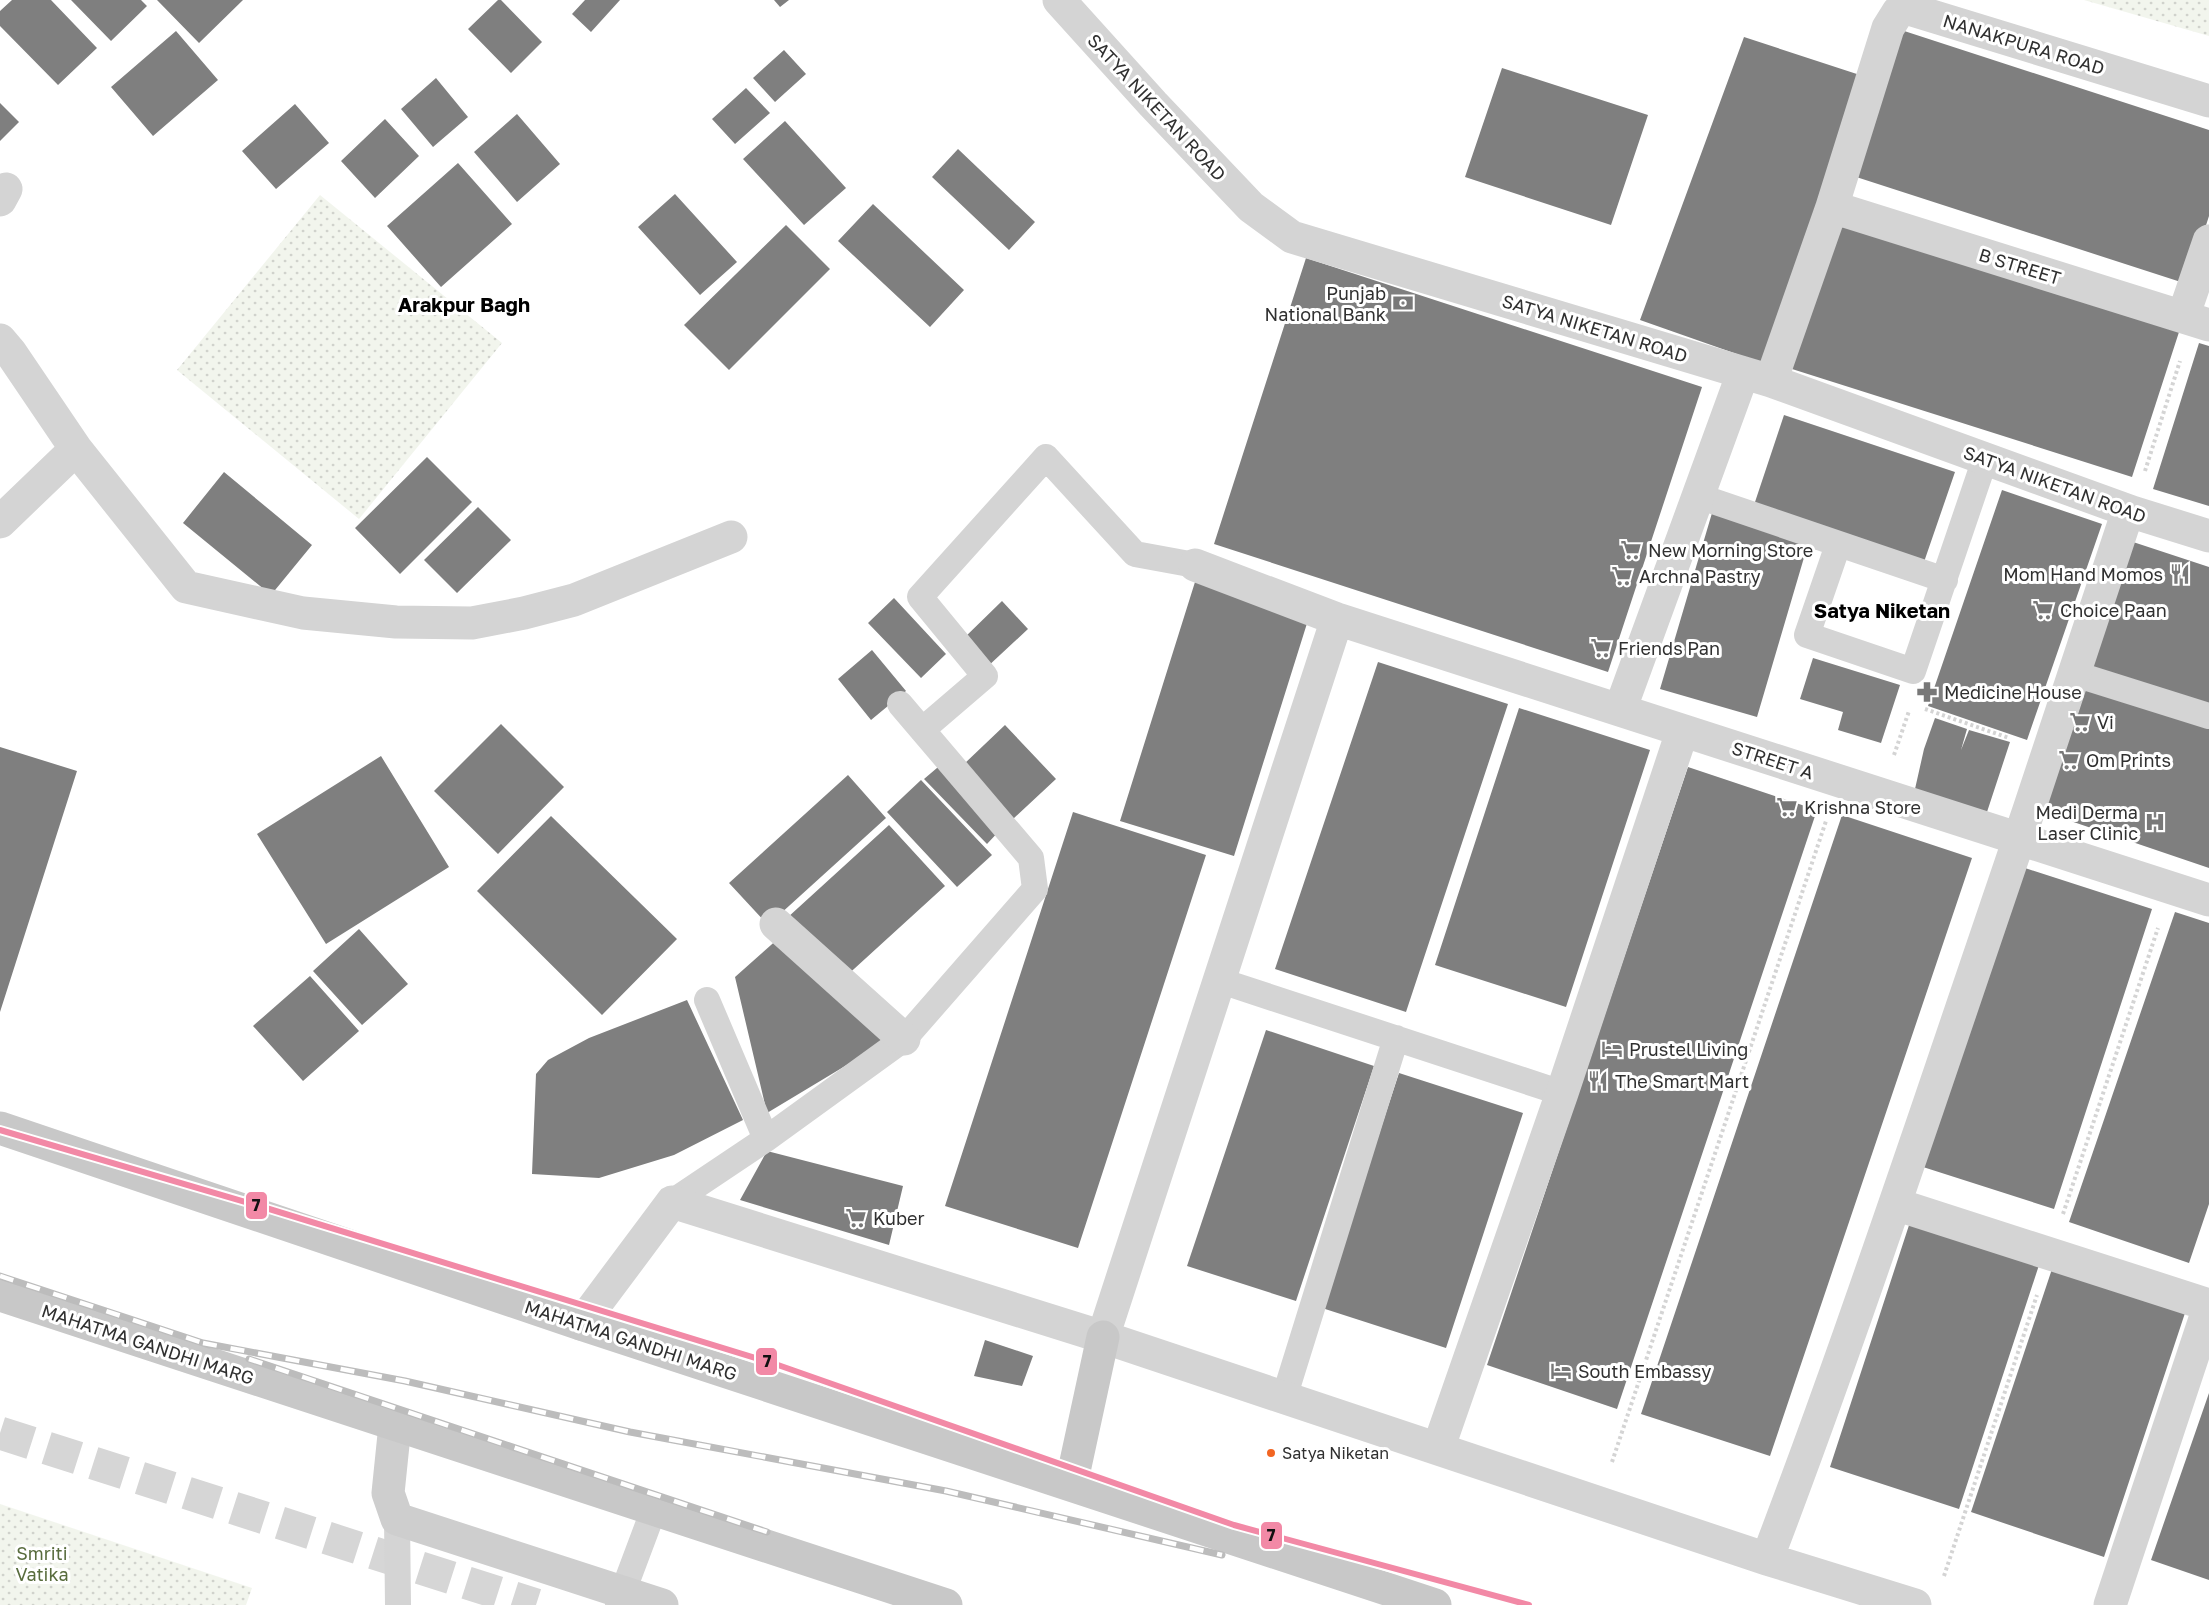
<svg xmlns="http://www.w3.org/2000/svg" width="2209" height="1605" font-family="'Golos Text',sans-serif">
<defs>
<pattern id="park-dots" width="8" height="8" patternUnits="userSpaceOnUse" patternTransform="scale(1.5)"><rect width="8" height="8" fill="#f2f5ed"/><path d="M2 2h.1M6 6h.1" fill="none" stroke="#d0d2cc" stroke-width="1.8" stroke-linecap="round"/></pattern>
</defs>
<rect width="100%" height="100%" fill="#fff"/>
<path fill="url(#park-dots)" d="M2084 0H2209V36Z
M320 195 502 343 359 519 177 370Z
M0 1504 252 1588 246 1605H0Z"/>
<path fill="#7f7f7f" d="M12 0H51L97 48 58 85 0 26V11Z
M71 0H141L147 6 111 41Z
M157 0H243L199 43Z
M498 0H501L542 42 511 73 468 29Z
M585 0H620L591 32 572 14Z
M774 0H789L780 7Z
M1895 28 2209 130V216L2187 284 1847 174Z
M176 31 218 80 153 136 111 87Z
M1744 37 1866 77 1768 365 1640 320Z
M784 50 806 74 775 102 753 78Z
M1502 68 1648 115 1611 225 1465 177Z
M436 78 468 117 433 147 401 109Z
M746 88 770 113 735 144 712 119Z
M0 103 19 122 0 141Z
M295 104 329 143 276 189 242 151Z
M517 114 560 164 517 202 474 152Z
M385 119 419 156 375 198 341 161Z
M785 121 846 188 804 225 743 159Z
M958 149 1035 222 1009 250 932 177Z
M458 163 512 224 441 287 387 226Z
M675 194 737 262 700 295 638 227Z
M873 204 964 290 930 327 838 241Z
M1839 224 2179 332 2132 477 1792 369Z
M786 225 830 269 729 370 684 325Z
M1306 258 1702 387 1608 672 1214 544Z
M2199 343 2209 346V506L2153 489Z
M1784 415 1955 472 1924 562 1754 505Z
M427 457 472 502 400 574 355 528Z
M224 472 312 545 271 595 183 523Z
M2002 490 2102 524 2027 740 1928 706Z
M478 507 511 540 457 593 424 560Z
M1712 513 1808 544 1757 717 1660 689Z
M2127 540 2209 567V708L2086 670Z
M1195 582 1309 617 1234 856 1120 821Z
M894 598 946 654 921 678 868 623Z
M1002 601 1028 629 986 668 961 641Z
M872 650 906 691 871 720 838 679Z
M1813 658 1900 685 1881 743 1838 730 1843 712 1800 699Z
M1378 662 1508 704 1406 1012 1275 969Z
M2088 683 2209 723V868L2044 812Z
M1519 708 1650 750 1566 1007 1435 965Z
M1935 718 1967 729 1961 750 1969 730 2010 742 1987 812 1915 789 1924 749Z
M501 724 564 787 498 854 434 791Z
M1005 725 1056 779 1013 819 963 765Z
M0 747 77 771 0 1012Z
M381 756 449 867 326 944 257 834Z
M944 762 1001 829 987 844 924 779Z
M1688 767 1817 810 1617 1409 1487 1365Z
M848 775 886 818 768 925 729 883Z
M921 780 992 855 957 887 887 812Z
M1073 812 1206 855 1078 1248 945 1206Z
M1842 815 1972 858 1770 1456 1641 1414Z
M551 816 677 939 602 1015 477 891Z
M889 825 945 886 843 979 787 918Z
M2022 867 2152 909 2054 1209 1923 1167Z
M2175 912 2209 923V1204L2189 1263 2069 1222Z
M359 929 408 984 362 1025 313 971Z
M780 937 890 1039 767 1113 735 977Z
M310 976 359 1031 303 1081 253 1026Z
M687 1000 743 1120 674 1155 599 1178 532 1174 536 1074 548 1060 589 1038Z
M1266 1030 1374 1066 1296 1301 1187 1266Z
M1399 1073 1523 1113 1446 1348 1322 1308Z
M767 1151 903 1186 889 1245 740 1200Z
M1912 1216 2041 1259 1959 1509 1830 1467Z
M2055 1260 2188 1304 2104 1557 1971 1512Z
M985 1340 1033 1356 1022 1386 974 1376Z
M2209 1393V1580L2151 1560Z"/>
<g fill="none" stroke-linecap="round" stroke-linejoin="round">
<path stroke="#d6d6d6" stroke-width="33" stroke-dasharray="33 16" stroke-linecap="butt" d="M0 1433 536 1605"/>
<path stroke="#d4d4d4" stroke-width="4" stroke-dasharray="3 3" stroke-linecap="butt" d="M2145 471 2180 361
M1925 709 2009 738
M1894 755 1909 711
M2063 1214 2158 928
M1612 1462 1826 821
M1944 1576 2037 1295"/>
<path stroke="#d4d4d4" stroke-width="26" d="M1698 496 1945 580
M1838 545 1807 635 1913 671 1985 459
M2075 674 2209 716
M922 730 985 676 920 597 1046 457 1135 554 1195 565
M1218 980 1562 1093
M707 1000 766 1139
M672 1202 766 1139 904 1039 1035 889 1031 858 900 704
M1284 1398 1396 1038
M397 1519 398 1605
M618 1605 654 1509"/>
<path stroke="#d4d4d4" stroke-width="33" d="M1059 0 1153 104 1251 207 1292 237 1771 381 2132 512 2209 536
M0 200 6 189
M1832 207 2209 325
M2183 317 2209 241
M0 340 11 353 76 449 186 587 303 613 396 622 472 623 524 613 574 600 731 537
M1771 381 1832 207 1888 28 1898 12 1909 9 2209 101
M0 522 76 449
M1195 565 1337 619 2209 900
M1620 710 1743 373
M776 924 904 1039
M1895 1204 2209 1305
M581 1324 672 1202 1103 1337 1767 1559 1915 1605
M1103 1337 1337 619
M1438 1449 1562 1093 1682 732
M1767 1559C1824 1410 1876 1259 1928 1107 1996 909 2063 710 2128 511
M2110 1605 2209 1307"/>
<path stroke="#cecece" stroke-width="33" d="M395 1425 388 1493 397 1519 662 1605"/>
<path stroke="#c8c8c8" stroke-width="33" d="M0 1128 581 1324 1435 1605
M0 1295 946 1605
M1071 1485 1103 1337"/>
<g stroke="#bcbcbc" stroke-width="7">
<path id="rail" d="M0 1276 209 1345
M203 1343 405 1381 630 1432 946 1491 1222 1555
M249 1359 767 1532"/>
</g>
<use href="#rail" stroke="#fff" stroke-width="4.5" stroke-dasharray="14" stroke-linecap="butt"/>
<g stroke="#fff" stroke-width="10">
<path id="metro-1" d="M0 1130 266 1208 778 1365 1234 1525 1529 1605"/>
</g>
<use href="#metro-1" stroke="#f289a6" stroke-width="6"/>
</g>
<defs>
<g id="bank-bare" transform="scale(1.62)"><path d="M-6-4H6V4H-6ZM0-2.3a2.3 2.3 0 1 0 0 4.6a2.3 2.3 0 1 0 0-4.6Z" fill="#787878" stroke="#fff" stroke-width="2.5" paint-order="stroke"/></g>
<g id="supermarket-bare" transform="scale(1.62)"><path d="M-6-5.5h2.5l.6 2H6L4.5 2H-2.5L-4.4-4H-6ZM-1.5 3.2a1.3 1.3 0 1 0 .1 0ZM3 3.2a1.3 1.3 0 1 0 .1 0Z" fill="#787878" stroke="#fff" stroke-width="2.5" paint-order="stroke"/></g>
<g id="restaurant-bare" transform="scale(1.62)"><path d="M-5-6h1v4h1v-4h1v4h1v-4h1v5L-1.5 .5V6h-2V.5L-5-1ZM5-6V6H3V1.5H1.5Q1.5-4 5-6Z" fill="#787878" stroke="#fff" stroke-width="2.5" paint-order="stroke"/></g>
<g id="pharmacy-bare" transform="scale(1.62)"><path d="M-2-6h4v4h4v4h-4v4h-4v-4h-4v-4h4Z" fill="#787878" stroke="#fff" stroke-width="2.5" paint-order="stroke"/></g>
<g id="hospital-bare" transform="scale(1.62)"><path d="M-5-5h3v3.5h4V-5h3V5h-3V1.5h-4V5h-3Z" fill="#787878" stroke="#fff" stroke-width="2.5" paint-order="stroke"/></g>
<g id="hotel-bare" transform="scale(1.62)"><path d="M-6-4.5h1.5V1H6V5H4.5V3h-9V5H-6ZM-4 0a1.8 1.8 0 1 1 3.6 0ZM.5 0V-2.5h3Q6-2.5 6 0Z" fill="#787878" stroke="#fff" stroke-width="2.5" paint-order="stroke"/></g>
</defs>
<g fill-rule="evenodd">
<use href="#bank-bare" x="1403" y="303"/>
<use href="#supermarket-bare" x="1631" y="550"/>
<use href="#restaurant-bare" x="2180" y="574"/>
<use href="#supermarket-bare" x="1622" y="576"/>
<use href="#supermarket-bare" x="2043" y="610"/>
<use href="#supermarket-bare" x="1601" y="648"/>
<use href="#pharmacy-bare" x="1927" y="692"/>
<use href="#supermarket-bare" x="2080" y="722"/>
<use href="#supermarket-bare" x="2069" y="760"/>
<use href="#supermarket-bare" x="1787" y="807"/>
<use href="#hospital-bare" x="2155" y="822"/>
<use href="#hotel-bare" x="1612" y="1049"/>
<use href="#restaurant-bare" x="1598" y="1081"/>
<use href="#supermarket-bare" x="856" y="1218"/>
<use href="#hotel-bare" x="1561" y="1371"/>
</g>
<circle fill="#f26522" stroke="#fff" stroke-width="2" cx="1271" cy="1453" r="5"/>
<g text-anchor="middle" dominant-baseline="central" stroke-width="6" stroke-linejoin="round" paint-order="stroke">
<g font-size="16" fill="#303030" stroke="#fff" text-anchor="start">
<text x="1282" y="1453">Satya Niketan</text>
</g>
<g font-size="18" fill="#303030" stroke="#fff">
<text transform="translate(2024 44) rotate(17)">NANAKPURA ROAD</text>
<text transform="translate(1157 107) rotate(47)">SATYA NIKETAN ROAD</text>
<text transform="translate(2020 266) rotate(17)">B STREET</text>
<text transform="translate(1595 328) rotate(17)">SATYA NIKETAN ROAD</text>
<text transform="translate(2055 484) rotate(20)">SATYA NIKETAN ROAD</text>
<text transform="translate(1773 760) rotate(18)">STREET A</text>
<text transform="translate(631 1340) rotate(18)">MAHATMA GANDHI MARG</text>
<text transform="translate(148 1344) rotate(18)">MAHATMA GANDHI MARG</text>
</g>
<g font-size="18" fill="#303030" stroke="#fff" text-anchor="start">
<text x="1386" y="293" text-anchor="end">Punjab<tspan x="1386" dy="21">National Bank</tspan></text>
<text x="1648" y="550">New Morning Store</text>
<text x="2163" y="574" text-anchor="end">Mom Hand Momos</text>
<text x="1639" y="576">Archna Pastry</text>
<text x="2060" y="610">Choice Paan</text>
<text x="1618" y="648">Friends Pan</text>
<text x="1944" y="692">Medicine House</text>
<text x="2097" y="722">Vi</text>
<text x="2086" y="760">Om Prints</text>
<text x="1804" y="807">Krishna Store</text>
<text x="2138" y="812" text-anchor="end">Medi Derma<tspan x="2138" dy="21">Laser Clinic</tspan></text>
<text x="1629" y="1049">Prustel Living</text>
<text x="1615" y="1081">The Smart Mart</text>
<text x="873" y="1218">Kuber</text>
<text x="1578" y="1371">South Embassy</text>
</g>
<g font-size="18" fill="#586c3d" stroke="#fff">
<text x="42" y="1553">Smriti<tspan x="42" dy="21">Vatika</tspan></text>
</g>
<g font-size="20" font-weight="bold" fill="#000" stroke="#fff">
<text x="464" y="304">Arakpur Bagh</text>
<text x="1882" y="610">Satya Niketan</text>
</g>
</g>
<g stroke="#fff" stroke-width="2">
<rect x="245" y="1191" width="23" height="29" rx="6" fill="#f289a6"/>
<rect x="755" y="1347" width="23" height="29" rx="6" fill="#f289a6"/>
<rect x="1260" y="1521" width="23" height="29" rx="6" fill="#f289a6"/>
</g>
<g font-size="16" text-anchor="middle" font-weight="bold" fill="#111">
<text x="256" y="1211">7</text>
<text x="767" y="1367">7</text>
<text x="1271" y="1541">7</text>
</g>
</svg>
